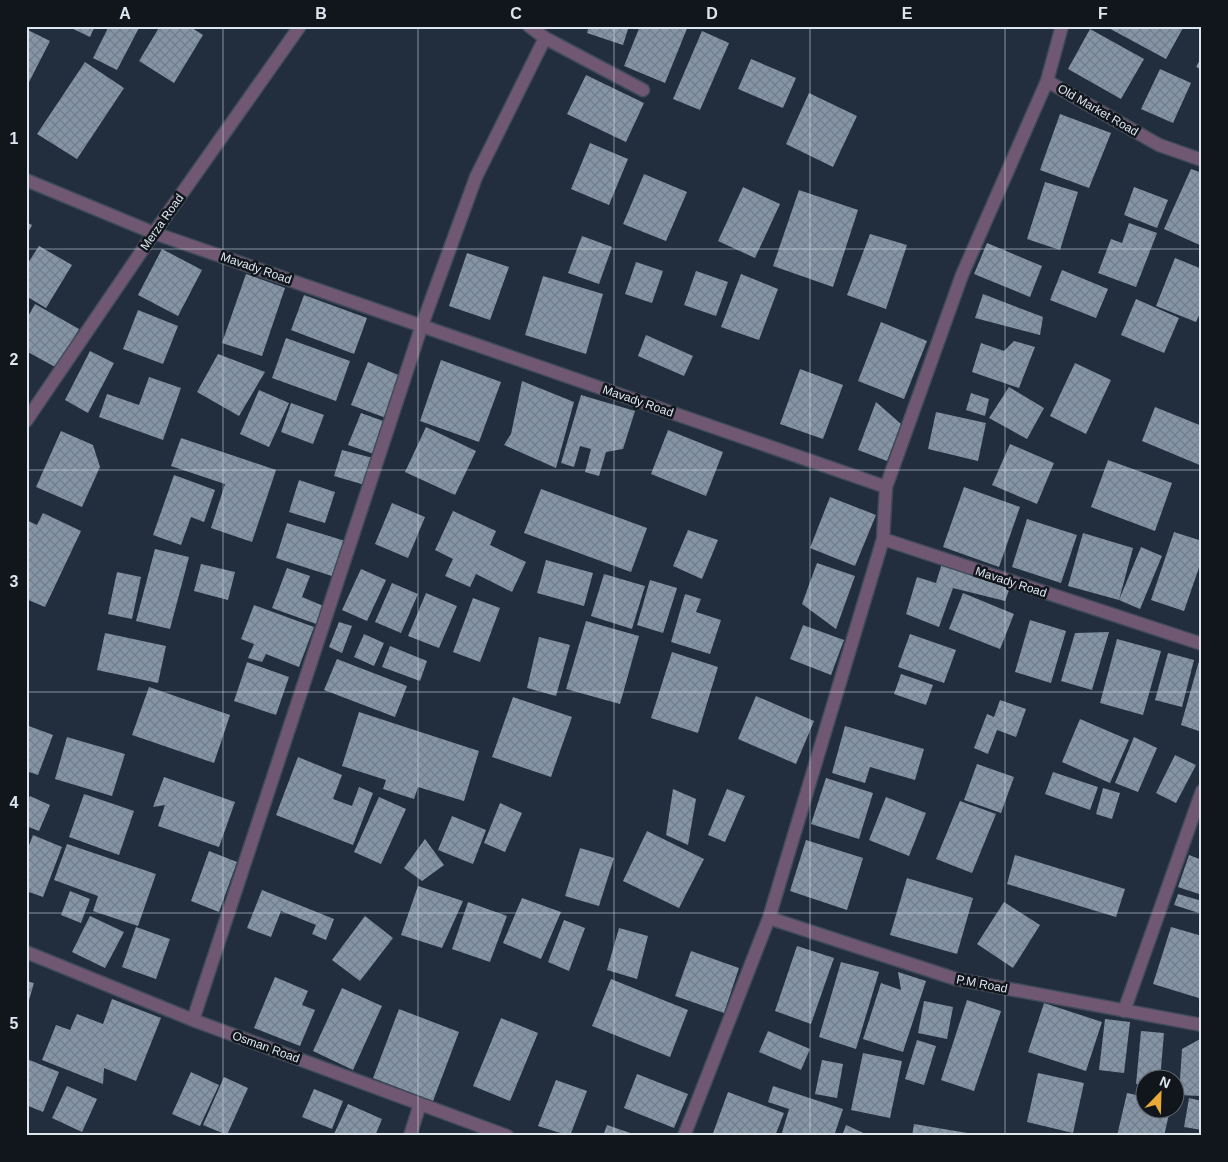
<svg xmlns="http://www.w3.org/2000/svg" width="1228" height="1162" font-family="Helvetica,sans-serif">
<defs>
<pattern id="building-cross-hatch" width="8" height="8" patternUnits="userSpaceOnUse" patternTransform="scale(1.25)"><rect width="8" height="8" fill="#8695a6"/><path d="M0 0l8 8M0 8l8-8" fill="none" stroke="#727d8a"/></pattern>
</defs>
<rect width="100%" height="100%" fill="#222e3d"/>
<path fill="url(#building-cross-hatch)" d="M67 26H95L90 37Z
M109 26H140L117 70 93 58Z
M160 26H189L203 35 174 83 139 61Z
M589 26H629L623 45 587 33Z
M640 26H688L665 83 624 66Z
M1105 26H1184L1166 59Z
M26 29 50 41 26 88Z
M1090 29 1144 59 1121 99 1068 69Z
M702 31 729 43 700 110 673 99Z
M1202 56V70L1196 67Z
M751 59 796 78 783 108 738 89Z
M85 62 124 88 77 159 37 134Z
M1160 69 1191 83 1173 123 1141 109Z
M586 75 644 103 626 142 567 114Z
M809 93 857 116 833 167 786 144Z
M1060 114 1111 133 1089 188 1040 170Z
M590 143 628 159 609 205 571 189Z
M1191 169 1202 173V246L1164 229Z
M644 174 687 192 666 241 623 224Z
M1045 182 1078 192 1060 250 1027 239Z
M743 187 780 204 755 258 718 241Z
M1134 187 1168 200 1157 228 1124 215Z
M799 190 858 210 833 287 773 266Z
M26 222 32 225 26 237Z
M1129 223 1157 233 1136 287 1098 273 1111 239 1122 243Z
M870 234 907 245 886 309 847 295Z
M582 236 612 247 599 284 568 273Z
M987 243 1042 266 1030 297 974 274Z
M39 246 72 265 46 308 26 296V266Z
M162 249 202 270 178 316 138 295Z
M467 253 509 267 490 320 449 306Z
M1175 258 1202 269V309L1196 322 1156 306Z
M636 262 663 271 652 303 625 294Z
M1062 270 1108 289 1096 318 1050 300Z
M696 271 728 282 716 316 684 305Z
M246 274 285 288 262 356 222 343Z
M741 274 778 289 759 340 721 327Z
M543 276 603 294 586 354 525 335Z
M983 294 1043 317 1040 335 975 318Z
M304 295 367 318 354 354 291 330Z
M1136 299 1179 318 1164 353 1121 335Z
M35 304 79 329 57 368 26 351V320Z
M138 310 178 326 163 364 123 349Z
M881 322 927 341 904 399 858 381Z
M646 335 693 356 684 376 638 356Z
M286 338 350 361 336 401 272 378Z
M1014 341 1035 347 1019 388 972 372 981 343 1004 351Z
M90 351 114 363 88 413 65 400Z
M218 354 265 372 239 416 197 392Z
M441 360 501 382 479 442 420 421Z
M368 362 403 377 386 418 351 405Z
M1075 363 1111 380 1086 434 1050 416Z
M800 369 843 385 823 439 780 424Z
M149 377 181 388 163 440 99 417 107 394 139 405Z
M522 381 574 402 556 468 504 445 511 434Z
M1009 387 1044 408 1027 439 989 418Z
M259 390 289 403 269 447 240 434Z
M971 393 989 399 985 416 966 410Z
M581 395 635 411 623 449 606 452 599 476 585 472 591 449 580 446 574 467 561 463Z
M876 402 901 424 887 461 858 450Z
M291 403 324 415 313 444 281 432Z
M1155 407 1202 426V466L1142 441Z
M936 412 986 423 978 461 928 449Z
M361 413 386 422 374 454 348 445Z
M426 427 476 451 455 495 405 472Z
M668 430 723 452 706 496 651 474Z
M61 431 93 445 100 467 82 507 36 487Z
M181 438 276 470 252 542 211 528 225 484 171 466Z
M1010 444 1054 463 1037 504 992 485Z
M342 450 373 458 365 485 334 476Z
M1108 460 1172 483 1155 531 1091 507Z
M174 475 215 490 204 522 191 517 181 545 153 535Z
M299 480 335 492 325 523 289 512Z
M964 487 1020 507 999 567 943 547Z
M541 489 647 528 631 572 524 533Z
M830 497 876 515 855 566 810 548Z
M392 503 425 517 408 558 375 544Z
M453 511 496 531 490 545 526 562 512 592 476 574 470 587 445 576 453 559 435 550Z
M43 513 81 531 45 607 26 599V520L37 525Z
M1027 519 1077 535 1061 583 1012 567Z
M287 523 345 541 335 577 276 558Z
M688 530 718 540 702 579 673 566Z
M1174 532 1202 541V559L1184 611 1151 600Z
M1083 533 1133 548 1119 600 1068 586Z
M1141 547 1162 556 1140 609 1119 600Z
M155 549 189 557 170 629 136 621Z
M546 560 593 573 584 606 537 593Z
M817 563 855 576 836 629 802 604Z
M942 563 1011 585 1005 601 953 588 939 627 906 614 917 577 936 583Z
M201 564 235 572 228 600 194 591Z
M287 568 310 576 302 597 326 607 319 625 272 608Z
M361 569 386 580 367 621 342 610Z
M117 572 141 577 132 619 108 614Z
M604 574 645 586 632 629 591 616Z
M650 580 677 588 663 633 637 625Z
M392 583 418 594 401 633 375 622Z
M426 593 457 606 439 648 408 636Z
M963 593 1014 614 1000 649 949 629Z
M685 594 701 599 696 612 721 620 710 654 671 642Z
M473 598 500 608 480 662 453 652Z
M254 605 314 627 299 667 266 654 262 662 248 658 254 644 241 639Z
M1030 620 1066 631 1051 683 1015 672Z
M586 621 639 636 620 704 566 689Z
M339 622 352 626 342 653 329 647Z
M803 625 844 640 831 675 790 659Z
M1109 632 1092 690 1061 681 1075 633Z
M105 633 166 646 158 683 97 670Z
M364 634 384 643 374 666 354 657Z
M910 634 956 650 944 683 898 667Z
M539 637 570 645 556 696 527 688Z
M1117 639 1161 651 1143 715 1100 703Z
M390 646 427 661 420 681 382 667Z
M672 652 718 667 698 733 651 718Z
M1168 653 1194 660 1182 707 1155 700Z
M337 659 407 686 395 717 324 690Z
M1199 661H1202V732L1181 725Z
M247 662 289 677 276 715 234 701Z
M901 674 933 685 926 705 894 694Z
M149 687 230 715 214 763 132 735Z
M756 696 814 721 796 764 738 739Z
M513 697 572 717 551 777 492 757Z
M1000 700 1026 709 1016 737 997 730 988 754 974 748 987 714 994 717Z
M359 712 479 751 464 801 418 787 414 799 383 789 386 780 342 766Z
M1080 719 1129 740 1110 783 1062 762Z
M26 725 53 735 38 775 26 771Z
M845 726 924 749 915 780 870 767 865 783 832 773Z
M67 737 125 754 112 796 55 779Z
M1134 737 1157 748 1138 792 1115 783Z
M1175 755 1196 765 1176 803 1156 793Z
M298 757 342 775 333 799 352 806 359 787 373 793 353 845 276 815Z
M977 764 1014 777 1001 813 964 800Z
M1053 772 1098 787 1090 810 1045 794Z
M164 777 235 802 219 847 158 826 165 805 153 807Z
M826 778 873 793 859 839 811 824Z
M1103 788 1120 793 1112 819 1096 814Z
M673 789 696 799 688 845 666 835Z
M727 789 745 796 725 842 708 835Z
M84 794 134 811 119 855 69 837Z
M30 796 50 805 39 831 26 826V805Z
M379 797 406 809 381 864 354 852Z
M886 797 926 813 909 856 869 840Z
M960 801 996 814 972 873 936 859Z
M500 803 522 813 505 852 484 843Z
M452 816 486 830 473 864 438 850Z
M647 831 704 859 679 908 623 881Z
M33 835 62 847 43 897 26 891V853Z
M425 839 444 865 422 881 404 868Z
M806 840 863 858 847 910 790 891Z
M67 844 156 874 138 926 93 911 98 896 54 880Z
M580 848 614 858 599 906 565 896Z
M209 851 237 862 219 912 191 901Z
M1015 855 1125 889 1116 917 1007 884Z
M1189 855 1202 860V886L1199 894 1178 887Z
M907 878 973 898 957 954 890 935Z
M418 886 463 901 442 948 401 935Z
M262 890 334 919 326 940 312 934 316 925 281 911 271 937 247 928Z
M70 891 90 899 81 923 61 915Z
M1178 894 1202 901V914L1174 905Z
M522 898 561 912 541 959 503 943Z
M468 902 507 916 490 962 452 949Z
M1004 902 1040 925 1013 968 977 944Z
M90 916 124 932 105 968 72 952Z
M365 916 393 938 360 981 332 960Z
M564 920 585 928 569 971 548 962Z
M136 927 170 939 156 979 122 967Z
M1171 927 1202 936V999L1153 984Z
M619 928 648 936 637 979 607 970Z
M797 946 834 958 811 1024 775 1011Z
M691 951 739 968 724 1013 675 996Z
M841 962 879 972 856 1049 819 1037Z
M898 972 926 981 903 1052 863 1039 881 983 901 990Z
M275 977 308 991 302 1005 315 1010 300 1046 254 1028Z
M611 979 688 1010 670 1057 592 1026Z
M26 981 34 983 27 1007H26Z
M342 988 382 1006 353 1070 313 1051Z
M112 999 161 1018 136 1081 104 1068 103 1084 42 1060 56 1025 70 1030 77 1014 103 1024Z
M967 1000 1001 1011 974 1091 941 1080Z
M924 1001 953 1007 947 1039 918 1033Z
M1044 1003 1102 1022 1086 1071 1028 1052Z
M399 1009 459 1032 433 1101 373 1078Z
M501 1018 538 1033 510 1101 473 1086Z
M1105 1019 1130 1022 1124 1073 1099 1070Z
M768 1031 810 1049 801 1070 759 1052Z
M1141 1031 1164 1033 1160 1080H1146V1085L1136 1084Z
M1202 1038V1094L1201 1096 1179 1095 1182 1049Z
M917 1040 936 1046 924 1085 905 1079Z
M863 1053 902 1061 890 1118 851 1110Z
M27 1059 59 1072 43 1112 26 1105Z
M822 1060 843 1064 837 1098 815 1094Z
M191 1072 219 1085 200 1126 172 1114Z
M1038 1073 1084 1083 1073 1133 1027 1122Z
M637 1074 688 1094 674 1128 624 1108Z
M224 1077 248 1088 227 1135 203 1125Z
M556 1080 587 1091 570 1136 538 1126Z
M67 1086 97 1099 82 1132 52 1118Z
M773 1086 843 1109 834 1136H781L789 1109 768 1102Z
M314 1089 343 1101 332 1129 302 1117Z
M728 1092 784 1113 775 1136H712Z
M1127 1093 1146 1097V1110H1170L1164 1136H1117Z
M1189 1098 1202 1101V1130L1184 1127Z
M348 1104 382 1119 375 1136 334 1134Z
M914 1124 979 1135V1136H912Z
M607 1125 636 1135V1136H603Z
M846 1125 870 1136H842Z"/>
<g fill="none" stroke-linecap="round" stroke-linejoin="round">
<g stroke="#404b59" stroke-width="15">
<path id="minor" d="M529 26 545 38 643 90
M1062 26 1047 81 1159 145 1202 160
M26 180 154 233 886 487 883 539 1202 644
M26 421 154 233 300 26
M886 487 962 275 1047 81
M769 918 956 979 1202 1025
M26 952 193 1020 507 1136
M1124 1011 1202 791
M193 1020 422 325 476 177 545 38
M410 1136 420 1104
M684 1136 769 918 883 539"/>
</g>
<use href="#minor" stroke="#705873" stroke-width="12"/>
</g>
<path fill="none" stroke="#dde5ef" stroke-width="1" stroke-opacity="0.55" d="M223 26V1136M418 26V1136M614 26V1136M810 26V1136M1005 26V1136M26 249H1202M26 470H1202M26 692H1202M26 913H1202"/>
<g text-anchor="middle" dominant-baseline="central" stroke-width="5" stroke-linejoin="round" paint-order="stroke">
<g font-size="12" fill="#dde5ef" stroke="#10161c">
<text transform="translate(1098 110) rotate(30)">Old Market Road</text>
<text transform="translate(162 222) rotate(-55)">Merza Road</text>
<text transform="translate(256 268) rotate(19)">Mavady Road</text>
<text transform="translate(638 401) rotate(19)">Mavady Road</text>
<text transform="translate(1011 582) rotate(18)">Mavady Road</text>
<text transform="translate(982 984) rotate(11)">P.M Road</text>
<text transform="translate(266 1047) rotate(20)">Osman Road</text>
</g>
</g>
<rect width="1228" height="1162" fill="none" stroke="#10161c" stroke-width="55"/>
<g transform="translate(1160 1094) rotate(23)"><circle r="24" fill="#10161c" stroke="#626970"/>
<path d="M0-4L9 19L0 12L-9 19Z" fill="#eaaa38"/>
<text y="-8" font-size="14" font-weight="bold" text-anchor="middle" fill="#dde5ef">N</text>
</g>
<rect x="28" y="28" width="1172" height="1106" fill="none" stroke="#dde5ef" stroke-width="2"/>
<g font-size="16" text-anchor="middle" font-weight="bold" fill="#dde5ef">
<text x="125" y="19">A</text>
<text x="321" y="19">B</text>
<text x="516" y="19">C</text>
<text x="712" y="19">D</text>
<text x="907" y="19">E</text>
<text x="1103" y="19">F</text>
<text x="14" y="144">1</text>
<text x="14" y="365">2</text>
<text x="14" y="587">3</text>
<text x="14" y="808">4</text>
<text x="14" y="1029">5</text>
</g>
</svg>
